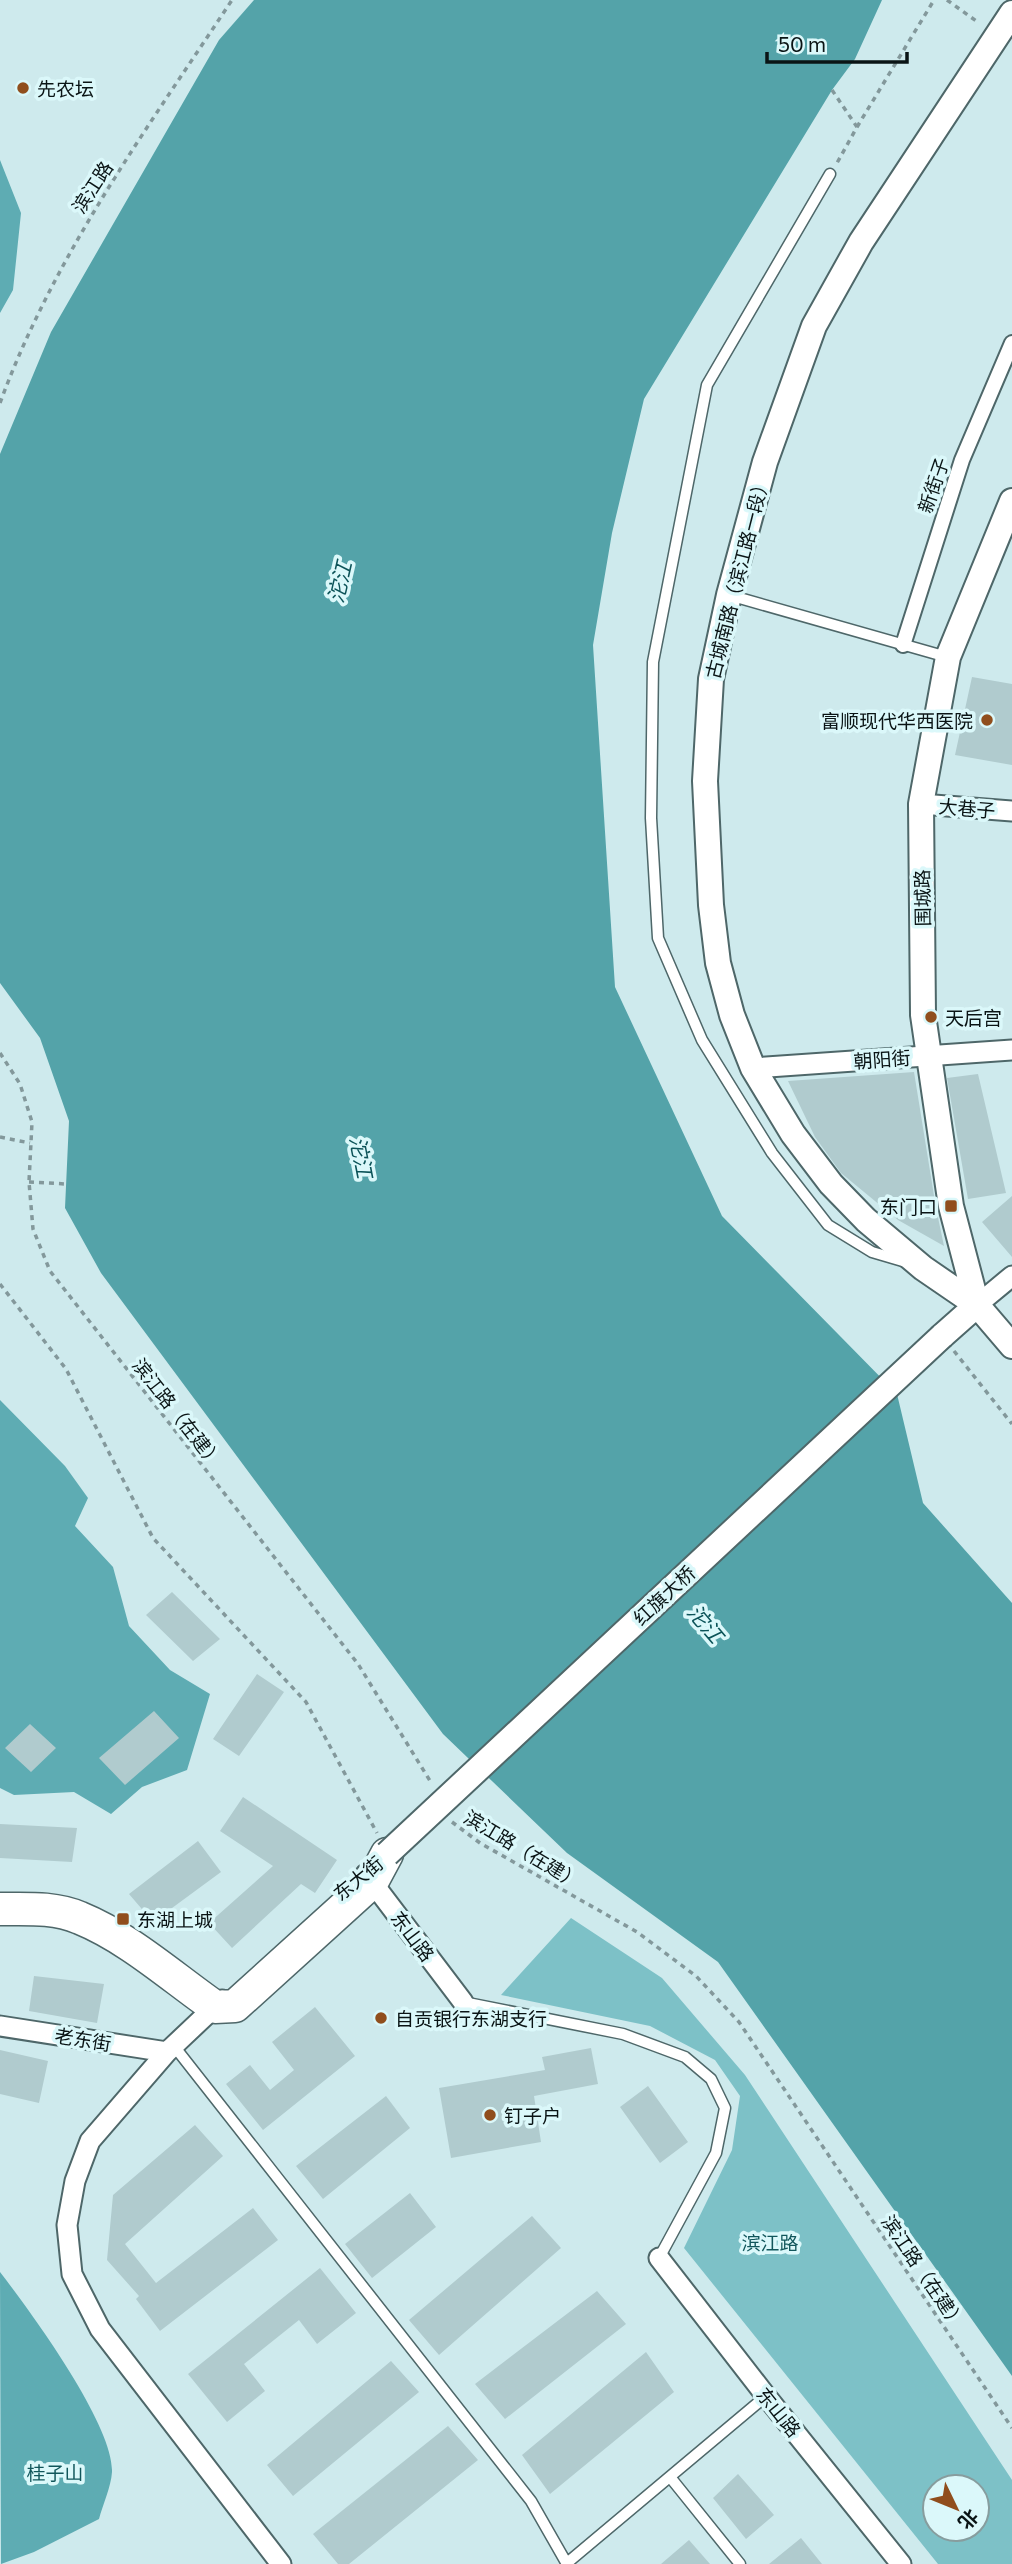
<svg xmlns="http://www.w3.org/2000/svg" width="1012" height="2564" font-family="Commissioner,'Noto Sans SC',sans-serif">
<rect width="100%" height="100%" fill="#ceeaed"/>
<path fill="#7dc1c7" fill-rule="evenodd" d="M571 1918 662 1978 745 2075 1012 2480V2564H938L684 2248 732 2150 740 2096 715 2060 650 2026 501 1995ZM935 2487H977V2529H935Z"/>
<path fill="#5eacb3" d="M0 160 21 213 13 290 0 313Z
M0 1400 65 1466 88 1498 75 1526 113 1567 129 1626 170 1670 210 1694 187 1770 142 1787 111 1814 74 1792 14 1795 0 1788Z
M0 2272C30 2311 114 2425 112 2472 111 2487 103 2504 99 2519L34 2552 1 2564Z"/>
<path fill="#54a3a9" d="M254 0H882L855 59 832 90 644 399 612 533 593 645 615 987 722 1216 897 1394 923 1503 1012 1603V2376L718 1962 567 1853 443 1734 101 1273 65 1208 69 1121 40 1038 0 983V454L51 332 219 40Z"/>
<path fill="#b0cbce" d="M972 677 1012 684V765L955 755Z
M914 1072 936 1208 944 1246 898 1220 841 1173 815 1137 788 1081Z
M978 1074 1006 1193 968 1199 947 1078Z
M1012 1196V1257L982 1222Z
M172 1592 220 1639 193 1661 146 1615Z
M257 1674 284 1692 239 1756 213 1739Z
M154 1711 179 1738 125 1785 99 1758Z
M30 1724 56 1748 31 1772 5 1748Z
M243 1797 337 1860 315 1893 301 1884 232 1948 209 1923 273 1866 220 1831Z
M0 1824 77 1828 72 1862 0 1858Z
M198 1841 221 1872 153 1922 129 1894Z
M34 1976 104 1984 97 2023 29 2011Z
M315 2007 355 2056 263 2130 226 2084 250 2065 270 2090 294 2070 272 2042Z
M591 2048 598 2084 534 2096 541 2142 451 2158 439 2088 545 2070 542 2057Z
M0 2050 48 2061 39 2103 0 2094Z
M648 2086 688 2142 660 2163 620 2107Z
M386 2096 410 2128 323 2199 296 2166Z
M195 2125 223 2156 125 2244 156 2283 253 2208 278 2240 160 2331 136 2299 139 2296 107 2260 113 2195Z
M410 2193 436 2227 372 2278 345 2244Z
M532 2216 561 2248 439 2355 409 2320Z
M320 2268 356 2313 317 2344 299 2320 244 2364 265 2391 227 2422 188 2374Z
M597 2291 626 2324 505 2419 475 2384Z
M646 2352 674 2392 550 2494 522 2455Z
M391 2361 419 2392 293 2496 267 2465Z
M448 2426 478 2460 349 2564H338L313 2534Z
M738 2474 774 2515 746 2539 713 2498Z
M801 2538 822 2564H769Z
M689 2540 710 2564H661Z"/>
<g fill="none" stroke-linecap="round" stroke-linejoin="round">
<g stroke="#4e6769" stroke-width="13">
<path id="service" d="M830 174 707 385 653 662 651 818 658 938 702 1040 772 1153 828 1225 872 1252 906 1262
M729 595 947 657
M463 2002 623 2034 685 2057 711 2079 725 2108 716 2153 659 2258
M174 2046 531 2501 567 2564
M670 2477 740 2564
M567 2563 766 2396"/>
</g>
<g stroke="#4e6769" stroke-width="18">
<path id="pedestrian" d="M903 645 962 460 1012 343"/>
</g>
<g stroke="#4e6769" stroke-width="23">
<path id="minor" d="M921 804 1012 811
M753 1068 1012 1050
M977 1305 1012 1276
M366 1874 463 2002
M222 2000 167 2052 90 2141 75 2181 67 2225 72 2274 100 2329 281 2564
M0 2026 167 2052
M659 2258 766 2396 901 2564"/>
</g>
<g stroke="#4e6769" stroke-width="28">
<path id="tertiary" d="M1012 13 861 242 814 326 765 462 729 595 711 679 705 781 711 905 718 963 732 1015 753 1068 793 1134 831 1184 866 1220 923 1268 977 1305 1012 1346
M977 1305 951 1206 923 1015 921 804 948 657 1012 501
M942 1336 977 1305"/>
</g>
<g stroke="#4e6769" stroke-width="35">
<path id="primary" d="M0 1909C27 1909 55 1907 80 1918 129 1938 172 1977 215 2007L235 2006 372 1882 387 1854"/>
</g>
<path stroke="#83989b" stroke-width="3.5" stroke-dasharray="5 5" stroke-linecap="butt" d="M947 0 979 23
M832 90 857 127 837 163
M857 127 934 0
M0 403C54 256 146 130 232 0
M0 1053 20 1084 32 1122 29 1182 33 1229 50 1271 358 1664 432 1784
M0 1137 30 1143
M29 1182 66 1184
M0 1284 66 1369 153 1538 306 1702 377 1833
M954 1351 1012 1424
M452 1822 480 1843 637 1932 696 1976 739 2022 1012 2428"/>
<use href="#service" stroke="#fff" stroke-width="10"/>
<use href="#pedestrian" stroke="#fff" stroke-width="14"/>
<use href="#minor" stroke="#fff" stroke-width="19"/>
<use href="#tertiary" stroke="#fff" stroke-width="24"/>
<use href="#primary" stroke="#fff" stroke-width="32"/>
<g stroke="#4e6769" stroke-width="28" stroke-linecap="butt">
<path id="tertiary-bridge" d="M387 1854 942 1336"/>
</g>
<use href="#tertiary-bridge" stroke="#fff" stroke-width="24"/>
</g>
<g fill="#904e1d" stroke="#dbf8fa" stroke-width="2.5">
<circle cx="23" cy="88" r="7"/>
<circle cx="987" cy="720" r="7"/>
<circle cx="931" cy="1017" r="7"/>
<rect x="944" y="1199" width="14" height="14" rx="3.5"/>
<rect x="116" y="1912" width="14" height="14" rx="3.5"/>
<circle cx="381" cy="2018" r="7"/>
<circle cx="490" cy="2115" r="7"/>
</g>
<g text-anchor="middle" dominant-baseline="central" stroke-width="7" stroke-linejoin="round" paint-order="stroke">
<g font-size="19" fill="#0a1415" stroke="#dbf8fa" text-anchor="start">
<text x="37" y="88">先农坛</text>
<text x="973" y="720" text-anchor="end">富顺现代华西医院</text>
<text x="945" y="1017">天后宫</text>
<text x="937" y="1206" text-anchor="end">东门口</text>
<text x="137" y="1919">东湖上城</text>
<text x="395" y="2018">自贡银行东湖支行</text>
<text x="504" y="2115">钉子户</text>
</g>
<g font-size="19" fill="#0a1415" stroke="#dbf8fa">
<text transform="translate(92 187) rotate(-57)">滨江路</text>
<text transform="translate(933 485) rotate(-71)">新街子</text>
<text transform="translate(737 577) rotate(-76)">古城南路（滨江路一段）</text>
<text transform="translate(967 808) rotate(5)">大巷子</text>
<text transform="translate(922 898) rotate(-91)">围城路</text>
<text transform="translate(882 1059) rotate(-4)">朝阳街</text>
<text transform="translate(178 1413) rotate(52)">滨江路（在建）</text>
<text transform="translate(664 1595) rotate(-43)">红旗大桥</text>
<text transform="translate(523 1849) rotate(31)">滨江路（在建）</text>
<text transform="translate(358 1878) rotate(-39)">东大街</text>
<text transform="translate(413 1936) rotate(53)">东山路</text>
<text transform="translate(83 2039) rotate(9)">老东街</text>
<text transform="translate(924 2272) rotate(56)">滨江路（在建）</text>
<text transform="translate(779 2412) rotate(51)">东山路</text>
</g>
<g font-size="19" fill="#11565b" stroke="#dbf8fa">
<text x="770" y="2242">滨江路</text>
<text x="55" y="2472">桂子山</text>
</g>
<g font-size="21" font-style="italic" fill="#0b5358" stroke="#dbf8fa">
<text transform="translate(339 582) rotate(-77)">沱江</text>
<text transform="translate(362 1157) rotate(79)">沱江</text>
<text transform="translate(706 1623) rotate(50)">沱江</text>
</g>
</g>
<g transform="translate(956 2508) rotate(133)"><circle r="33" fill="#dbf8fa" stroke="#879d9e" stroke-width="2"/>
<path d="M0-5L12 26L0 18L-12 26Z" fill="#904e1d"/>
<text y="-10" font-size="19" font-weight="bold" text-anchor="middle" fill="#0a1415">北</text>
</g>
<path d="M767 52v10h140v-10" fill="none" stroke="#0a1415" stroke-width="3.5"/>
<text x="778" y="52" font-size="21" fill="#0a1415" stroke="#dbf8fa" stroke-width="5" paint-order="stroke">50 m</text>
</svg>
